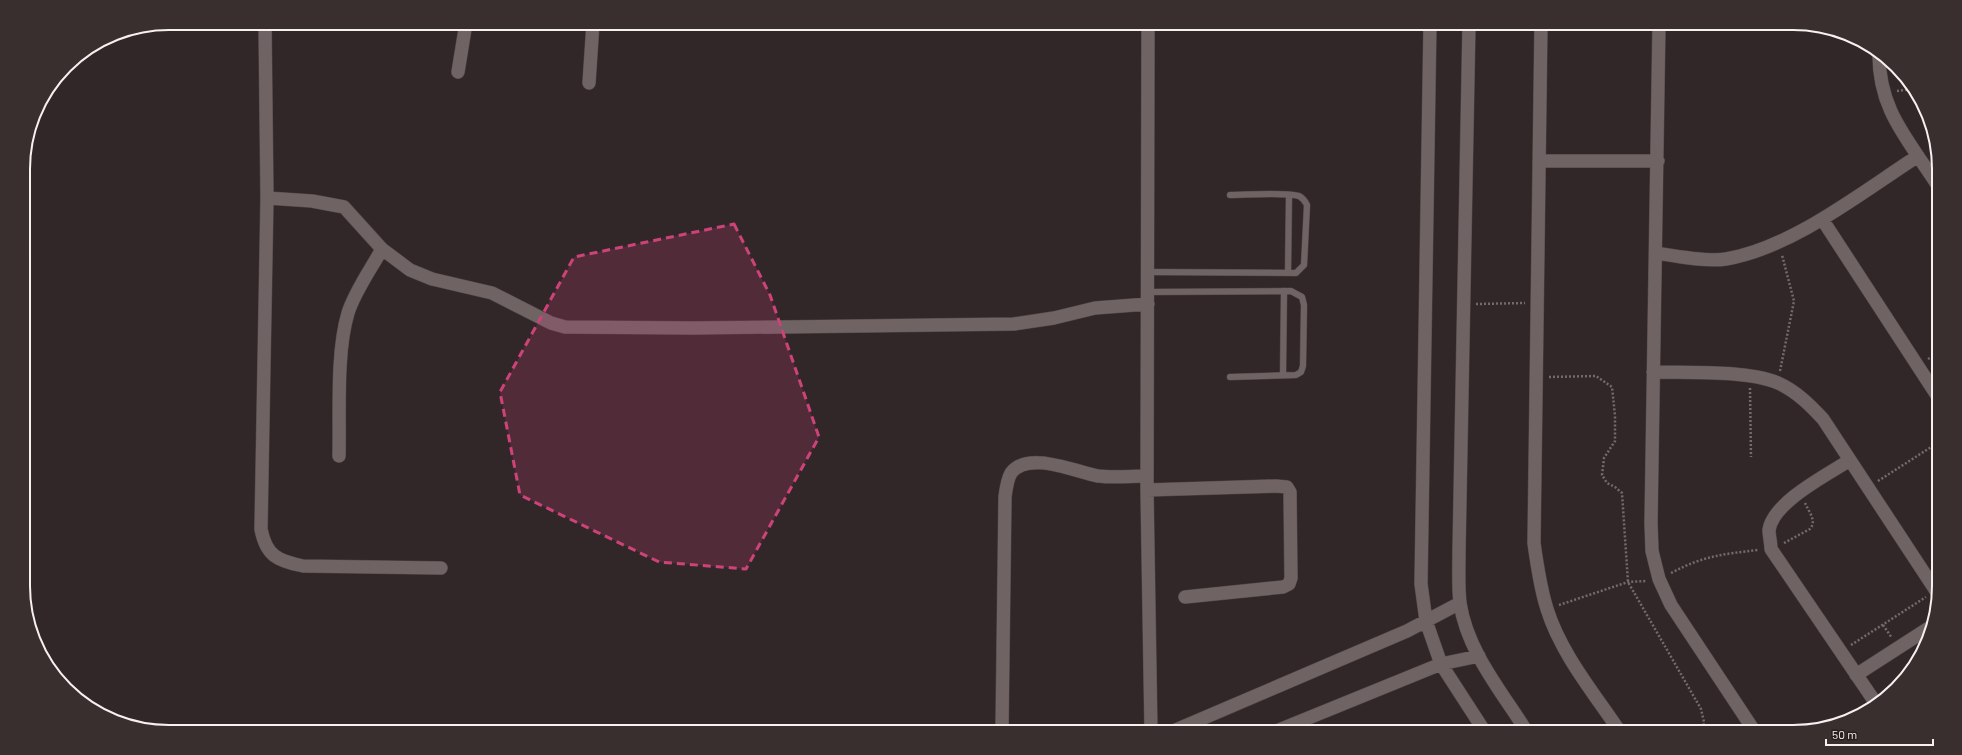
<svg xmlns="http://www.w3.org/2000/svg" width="1962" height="755" font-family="Barlow,sans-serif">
<rect width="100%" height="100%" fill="#322728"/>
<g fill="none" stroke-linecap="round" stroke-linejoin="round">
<g stroke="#4e4647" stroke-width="7">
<path id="lane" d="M1148 272 1296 273 1304 265 1307 205C1305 201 1303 198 1299 196 1285 192 1245 195 1230 195
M1288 273 1289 195
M1148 292 1291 291 1302 297 1304 305 1303 366 1301 372 1296 375 1230 377
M1283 375 1284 291"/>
</g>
<g stroke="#4e4647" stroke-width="14">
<path id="street" d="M265 23 267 198 261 529C266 556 278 561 303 566L441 568
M1148 23 1147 490 1151 732
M1430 23 1421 584 1426 621 1441 664 1485 732
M1469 23 1459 551C1459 568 1458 586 1460 603 1467 651 1502 692 1527 732
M1541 23 1534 543C1537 565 1540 587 1547 609 1561 654 1594 693 1620 732
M1659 23 1651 523 1652 551 1659 579 1671 605 1755 732
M1879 52C1878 110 1908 139 1938 186
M458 72 466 23
M589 83 593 23
M1539 161H1658
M267 198 312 201 344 207 382 249 410 270 432 279 492 293 551 323 565 327 694 328 1014 324 1054 318 1095 308 1148 304
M1822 219 1938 397
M1656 253C1675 256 1707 262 1726 259 1792 248 1862 192 1918 156
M1653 372C1688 373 1747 370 1778 383 1796 391 1810 405 1823 419L1938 594
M339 456C340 414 336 353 348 313 355 291 371 269 382 249
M1850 460C1827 475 1773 502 1769 530 1769 536 1771 543 1771 549L1877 705
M1147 490 1276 486 1287 487 1290 492 1291 578 1289 584 1283 587 1185 597
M1856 675 1932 626
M1002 730 1005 497C1006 489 1007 480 1011 473 1028 450 1076 472 1098 476 1114 478 1131 476 1147 476
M1171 732 1407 631 1460 603
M1274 732 1441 664 1479 656"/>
</g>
<path stroke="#746a6b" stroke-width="2.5" stroke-dasharray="2 2" stroke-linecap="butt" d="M1897 91 1912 89
M1476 304 1525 303
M1928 359 1938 353
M1780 371 1794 301 1782 255
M1549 377 1596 376 1612 387 1615 416V441L1604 458 1602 475 1607 483 1615 487 1622 493 1628 582 1701 709 1704 722 1703 732
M1750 388 1751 457
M1878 481 1939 442
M1784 543 1810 529C1817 521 1809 512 1805 503
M1671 573C1703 556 1723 554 1758 550
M1559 605 1628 582 1646 581
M1883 625 1892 638
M1851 645 1926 597"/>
<use href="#lane" stroke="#6f6364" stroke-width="6"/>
<use href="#street" stroke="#6f6364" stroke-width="13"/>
</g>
<path fill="#cd4379" fill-opacity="0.2" stroke="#cd4379" stroke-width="3" stroke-dasharray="8 5" stroke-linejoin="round" d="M734 224 770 295 819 437 746 569 659 562 520 495 500 392 574 257Z"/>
<path d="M0 0H1962V755H0ZM169 30H1793A139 139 0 0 1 1932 169V586A139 139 0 0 1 1793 725H169A139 139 0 0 1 30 586V169A139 139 0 0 1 169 30Z" fill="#392f2f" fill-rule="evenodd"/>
<path fill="none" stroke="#f7f0f0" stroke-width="2" d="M169 30H1793A139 139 0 0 1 1932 169V586A139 139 0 0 1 1793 725H169A139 139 0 0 1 30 586V169A139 139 0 0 1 169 30Z"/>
<path d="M1826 739v6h107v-6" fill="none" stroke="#f7f0f0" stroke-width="2"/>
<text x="1832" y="739" font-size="12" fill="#f7f0f0" stroke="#281e1e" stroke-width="3" paint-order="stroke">50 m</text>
</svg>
